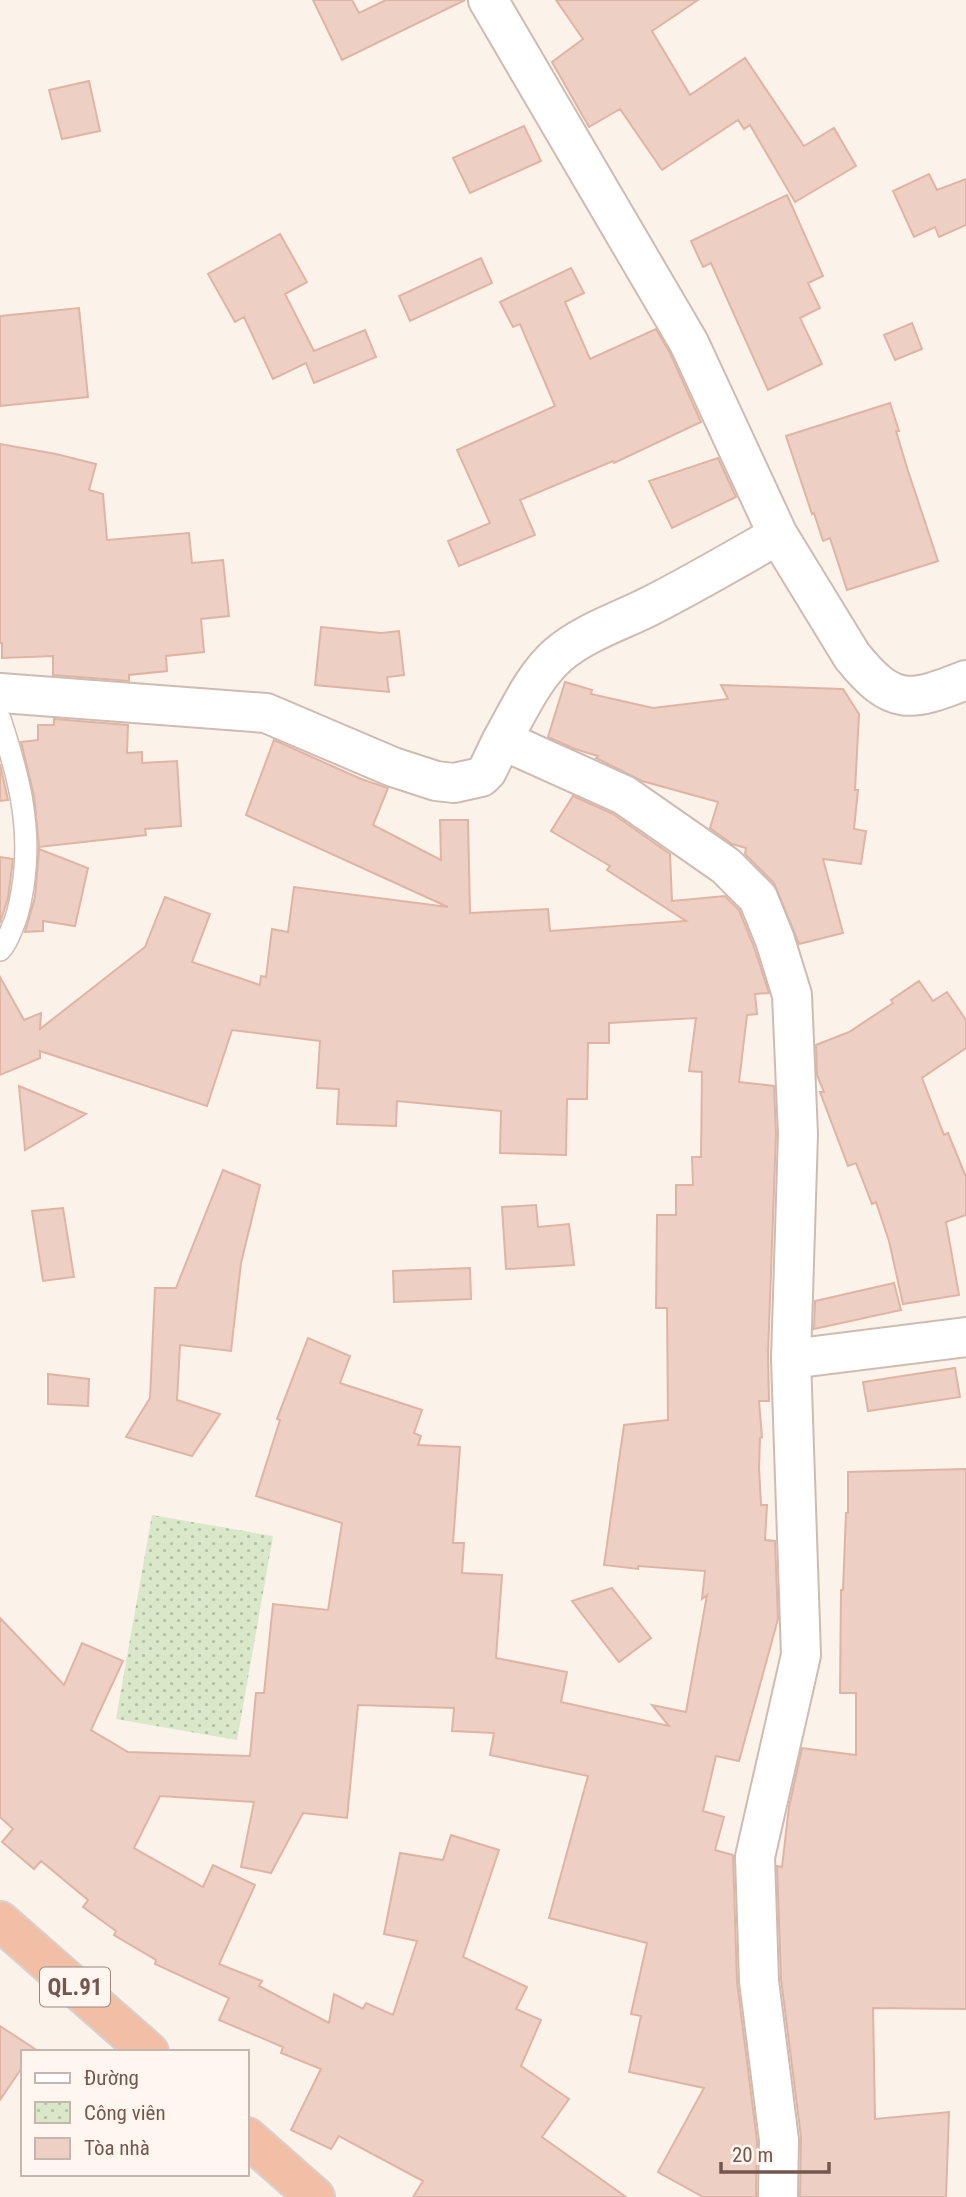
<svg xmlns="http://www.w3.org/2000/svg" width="966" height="2197" font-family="'Roboto Condensed',sans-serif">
<defs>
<pattern id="park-dots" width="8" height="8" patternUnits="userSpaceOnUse" patternTransform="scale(1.75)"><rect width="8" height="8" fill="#d9e8c8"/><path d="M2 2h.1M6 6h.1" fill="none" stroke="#b5bfa5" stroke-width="1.8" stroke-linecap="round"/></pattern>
</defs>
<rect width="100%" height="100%" fill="#fbf2e9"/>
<path fill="url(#park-dots)" d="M152 1515 273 1536 237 1740 116 1719Z"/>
<path fill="#eecfc3" stroke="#e0b4a4" stroke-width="2" d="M313 0H352L359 13 386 0H465L342 60Z
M556 0H698L652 31 690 95 745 58 804 146 834 128 856 166 795 202 750 125 744 129 738 120 662 170 620 109 589 127 552 62 583 39Z
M89 81 100 131 62 139 49 90Z
M524 126 541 161 470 193 453 158Z
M929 174 937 190 966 179V225L939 237 935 227 914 237 893 191Z
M787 195 823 276 808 283 820 308 800 318 822 364 768 390 711 263 703 267 691 241Z
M280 234 307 282 285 294 314 351 365 330 376 357 314 383 306 363 273 379 244 317 235 322 208 274Z
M481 258 492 283 410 321 399 296Z
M571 268 584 293 565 302 590 359 656 329 670 353 701 422 614 463 613 461 520 500 535 535 459 566 448 541 490 523 457 450 555 406 520 324 513 327 500 302Z
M79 308 88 397 0 406V316Z
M912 323 922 349 895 360 884 335Z
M890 403 899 431H896L908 471 938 561 847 590 830 538 823 541 814 513 812 514 786 436Z
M0 444 56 454 96 464 89 490 103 494 107 540 189 533 192 563 223 560 229 616 201 619 204 652 166 656 167 671 129 675V681L53 675V656L2 658V643H0Z
M718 458 736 497 672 528 649 481Z
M321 627 381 633 399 631 404 675 387 677 389 692 315 685Z
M565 682 592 690 591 694 653 708 728 699 721 685 843 689 859 714 855 790H858L854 829 866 831 861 864 823 859 843 933 799 944 774 883 745 854 746 848 732 844 710 828 718 802 642 781 596 758 598 756 575 749 548 737Z
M54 719 128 725 127 753 142 752V763L177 761 181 826 145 829 146 835 39 847 34 796 21 742 38 740V725H54Z
M274 740 361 779 388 788 373 825 441 860 440 820H468L470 913 548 909 550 931 686 921 607 870 610 866 551 831 573 796 613 814 670 854 672 901 725 896 739 910 754 947 769 993 755 994 757 1014 747 1015 739 1082 774 1086 776 1134 768 1354 769 1401H759L762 1437 760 1438 759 1468 761 1505H767L765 1540 775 1541 778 1619 739 1761 716 1756 703 1811 724 1817 715 1850 733 1855 737 1982 757 2141 756 2197H703L658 2172 704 2088 629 2072 641 2016 631 2014 647 1943 549 1918 588 1776 490 1755 494 1733 452 1731 454 1708 358 1705 347 1818 303 1813 271 1873 241 1867 254 1802 160 1796 134 1848 203 1887 213 1865 255 1885 219 1964 262 1981 259 1986 329 2023 334 1994 363 2009 366 2003 393 2015 417 1941 384 1934 400 1853 443 1860 451 1835 499 1850 463 1957 527 1987 516 2009 541 2020 521 2066 569 2099 542 2137 626 2197H413L423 2181 339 2136 331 2149 291 2130 321 2069 281 2053 283 2047 219 2020 229 1998 155 1964 156 1960 114 1935 116 1931 83 1907 88 1900 41 1861 34 1869 2 1842 13 1829 0 1817V1618L64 1685 82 1643 123 1661 91 1730 128 1752 250 1756 256 1693H264L273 1604 328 1610 342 1523 256 1496 280 1420 277 1419 308 1338 350 1356 340 1383 422 1410 414 1433 421 1436 418 1445 460 1447 453 1543H464L462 1573 502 1575 496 1658 567 1672 561 1702 669 1726 652 1705 686 1712 707 1595 702 1599 705 1571 638 1566V1569L604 1565 624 1425 668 1420 667 1308H656L657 1215H676V1185H693L692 1157H701L702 1072 689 1071 696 1018 609 1023V1043H588L587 1099H567L566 1155 500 1153 501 1111 397 1101 396 1126 337 1124 339 1089 317 1088 320 1041 232 1030 207 1106 40 1051V1058L0 1075V977L24 1020 41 1013 40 1029 145 947 165 897 210 914 192 962 260 985 261 976 266 977 272 929 288 932 294 887 448 907 246 815Z
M0 764 8 800 0 801Z
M39 849 88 868 75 926 43 921V931L25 932 35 897Z
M0 857 13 859 8 898 0 923Z
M919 981 933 1001 947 992 966 1020V1048L922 1078 944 1135 948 1133 966 1177V1215L946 1222 959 1295 903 1304 889 1241 876 1202 872 1204 856 1163 848 1166 820 1092H824L817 1075 816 1045 849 1032 893 1003 891 1000Z
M19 1086 86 1114 25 1150Z
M223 1170 260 1185 241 1263 231 1351 180 1345 177 1400 220 1414 192 1456 126 1437 150 1398 155 1288H176Z
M536 1205 538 1227 569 1224 574 1265 506 1269 502 1207Z
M63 1208 74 1277 43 1281 32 1211Z
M470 1268 471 1299 394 1302 393 1271Z
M894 1283 901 1310 814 1329 815 1301Z
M955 1368 960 1397 868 1411 863 1382Z
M48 1374 89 1379 88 1406 48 1404Z
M966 1469V2009L873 2008 875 2119 949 2112 946 2197H800L801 2137 781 1979 777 1866 782 1867 789 1807 802 1748 856 1755V1693H840L841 1590H843L846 1513H848V1472Z
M612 1588 651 1638 619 1662 572 1601Z
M0 2026 35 2049 33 2052H23V2066L0 2100Z"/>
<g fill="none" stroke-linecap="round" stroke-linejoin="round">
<g stroke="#cebbb2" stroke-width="24">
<path id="service" d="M0 719C18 774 31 822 24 879 22 894 20 907 15 921 10 932 8 942 0 950"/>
</g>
<g stroke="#cebbb2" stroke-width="42">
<path id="minor" d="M488 0 689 343 778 535 852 656C893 707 910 702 966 680
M0 693 266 713 393 767 436 781 454 783 481 777 487 771 502 740 624 795 726 866 758 898 775 940 792 995 798 1134 791 1359 801 1655 755 1857 759 1981 779 2140 778 2197
M502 740C518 712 533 677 558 655 585 632 621 621 652 605 695 583 736 559 778 535
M791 1359 966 1337"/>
</g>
<g stroke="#d8d0cd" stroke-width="42">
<path id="trunk" d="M0 1921 149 2052
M247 2137 315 2197"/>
</g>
<use href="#service" stroke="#fff" stroke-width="21"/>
<use href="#minor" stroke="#fff" stroke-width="38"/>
<use href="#trunk" stroke="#f2bfa6" stroke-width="38"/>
</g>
<g text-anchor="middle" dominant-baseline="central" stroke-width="7" stroke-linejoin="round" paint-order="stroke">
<rect fill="#fef6ef" stroke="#9d877e" stroke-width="2" x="40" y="1967.5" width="70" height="39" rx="5"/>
<g font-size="23" font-weight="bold" fill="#74574e">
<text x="75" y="1987">QL.91</text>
</g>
</g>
<rect x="21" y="2050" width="228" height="126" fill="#fef6ef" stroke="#c7b6af" stroke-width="2"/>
<rect x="35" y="2073" width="35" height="10" fill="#ffffff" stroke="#c7b6af" stroke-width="2"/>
<text x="84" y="2085" font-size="21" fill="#74574e">Đường</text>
<rect x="35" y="2102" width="35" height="21" fill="url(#park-dots)" stroke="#c7b6af" stroke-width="2"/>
<text x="84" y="2120" font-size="21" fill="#74574e">Công viên</text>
<rect x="35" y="2138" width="35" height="21" fill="#eecfc3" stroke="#c7b6af" stroke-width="2"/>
<text x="84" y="2155" font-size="21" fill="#74574e">Tòa nhà</text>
<path d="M721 2162v10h108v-10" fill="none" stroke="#74574e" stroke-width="3.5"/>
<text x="732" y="2162" font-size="21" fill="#74574e" stroke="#fef6ef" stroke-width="5" paint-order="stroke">20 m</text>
</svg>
